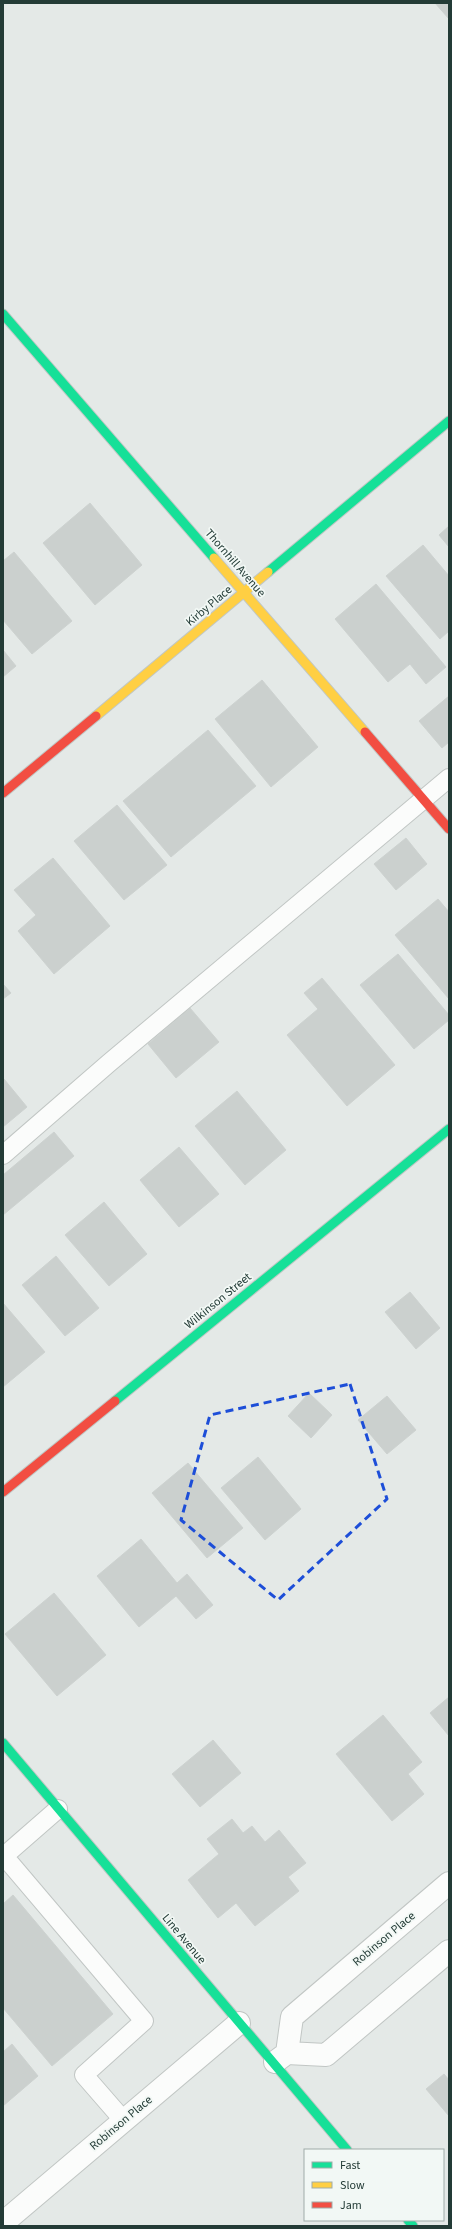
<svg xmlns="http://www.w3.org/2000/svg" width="452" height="2229" font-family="'Source Sans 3',sans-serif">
<rect width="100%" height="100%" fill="#e4e9e7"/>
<path fill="#cbd0ce" stroke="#cdd2d0" d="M435 3H449V19Z
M90 503 142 565 95 605 43 543Z
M449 526V547L439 535Z
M423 545 449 576V631L440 639 386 576Z
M14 552 72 621 32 654 3 620V561Z
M376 584 446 667 426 684 410 664 388 682 335 619Z
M3 650 16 666 3 677Z
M262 680 318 747 271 787 215 719Z
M449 696V742L442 748 419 721Z
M208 730 256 786 171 857 123 801Z
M117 805 167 865 124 900 74 841Z
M406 838 427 864 396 890 374 864Z
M53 858 110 926 54 974 18 931 36 915 14 890Z
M438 899 449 912V999L395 935Z
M398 954 449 1015V1020L414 1049 360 985Z
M322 978 395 1065 347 1106 287 1035 318 1009 304 993Z
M3 984 11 993 3 999Z
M190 1008 219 1042 176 1078 148 1044Z
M4 1079 27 1107 3 1127V1080Z
M237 1091 286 1150 245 1185 195 1126Z
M54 1132 74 1156 3 1215V1175Z
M179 1147 219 1194 179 1227 140 1180Z
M104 1202 147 1254 109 1286 65 1235Z
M56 1256 99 1308 65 1336 22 1285Z
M410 1292 440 1328 416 1349 385 1312Z
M3 1303 45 1352 3 1387Z
M309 1393 332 1415 311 1438 288 1416Z
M387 1396 416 1430 387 1454 358 1420Z
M258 1457 301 1509 265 1540 221 1488Z
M188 1463 243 1528 207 1558 152 1493Z
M141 1539 177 1583 187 1574 213 1605 196 1619 176 1596 139 1627 97 1576Z
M54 1593 106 1655 57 1696 5 1634Z
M449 1697V1736L430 1713Z
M383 1715 422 1762 408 1774 424 1794 392 1821 336 1754Z
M213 1740 241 1773 200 1807 172 1774Z
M232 1819 243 1833 252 1826 265 1842 279 1830 306 1863 288 1877 299 1891 255 1926 236 1903 218 1918 188 1880 219 1854 207 1839Z
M13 1895 113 2014 52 2066 3 2008V1904Z
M12 2044 38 2076 3 2106V2052Z
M444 2074 449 2080V2116L426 2089Z"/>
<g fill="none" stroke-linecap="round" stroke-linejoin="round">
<g stroke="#c1c6c4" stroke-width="20">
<path id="lane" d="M3 1155 109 1063 449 778
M4 1856 144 2021 84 2075 124 2121
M3 1857 58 1809"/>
</g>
<g stroke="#c1c6c4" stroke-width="24">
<path id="street" d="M287 2053 292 2017 449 1883
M275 2062 287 2053 326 2055 449 1951
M3 2223 239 2023"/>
</g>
<g stroke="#c0c7c4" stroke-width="11">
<path id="fast" d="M3 314 214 558
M268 572 449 421
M115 1401 449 1129
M3 1743 347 2150
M408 2220 413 2226"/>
</g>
<g stroke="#c0c7c4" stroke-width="11">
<path id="slow" d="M214 558 365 732
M96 716 268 572"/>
</g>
<g stroke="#c0c7c4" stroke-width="11">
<path id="jam" d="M365 732 449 829
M3 793 96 716
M3 1492 115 1401"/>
</g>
<use href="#lane" stroke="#fbfcfb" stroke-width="18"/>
<use href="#street" stroke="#fbfcfb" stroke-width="22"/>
<use href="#fast" stroke="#16e098" stroke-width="9"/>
<use href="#slow" stroke="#ffcf43" stroke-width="9"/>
<use href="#jam" stroke="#f24e42" stroke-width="9"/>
</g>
<path fill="none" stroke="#1d4ed8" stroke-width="3" stroke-dasharray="8 5" stroke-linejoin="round" d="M350 1384 387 1499 278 1600 181 1520 210 1415Z"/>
<g text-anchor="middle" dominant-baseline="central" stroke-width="3.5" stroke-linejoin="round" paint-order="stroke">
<g font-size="12" fill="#233b36" stroke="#f2f8f5">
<text transform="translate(235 563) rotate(49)">Thornhill Avenue</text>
<text transform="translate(209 606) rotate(-40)">Kirby Place</text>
<text transform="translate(218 1301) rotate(-39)">Wilkinson Street</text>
<text transform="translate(184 1939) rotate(50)">Line Avenue</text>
<text transform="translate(384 1939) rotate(-40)">Robinson Place</text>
<text transform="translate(121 2123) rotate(-40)">Robinson Place</text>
</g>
</g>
<rect width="452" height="2229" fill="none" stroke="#233b36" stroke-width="8"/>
<rect x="304" y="2149" width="140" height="72" fill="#f2f8f5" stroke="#9faca9"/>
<rect x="312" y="2162" width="20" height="6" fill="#16e098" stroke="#9faca9"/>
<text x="340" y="2169" font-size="12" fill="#233b36">Fast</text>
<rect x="312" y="2182" width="20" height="6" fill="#ffcf43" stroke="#9faca9"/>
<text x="340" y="2189" font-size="12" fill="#233b36">Slow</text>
<rect x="312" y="2202" width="20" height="6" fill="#f24e42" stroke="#9faca9"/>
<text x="340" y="2209" font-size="12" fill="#233b36">Jam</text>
</svg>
